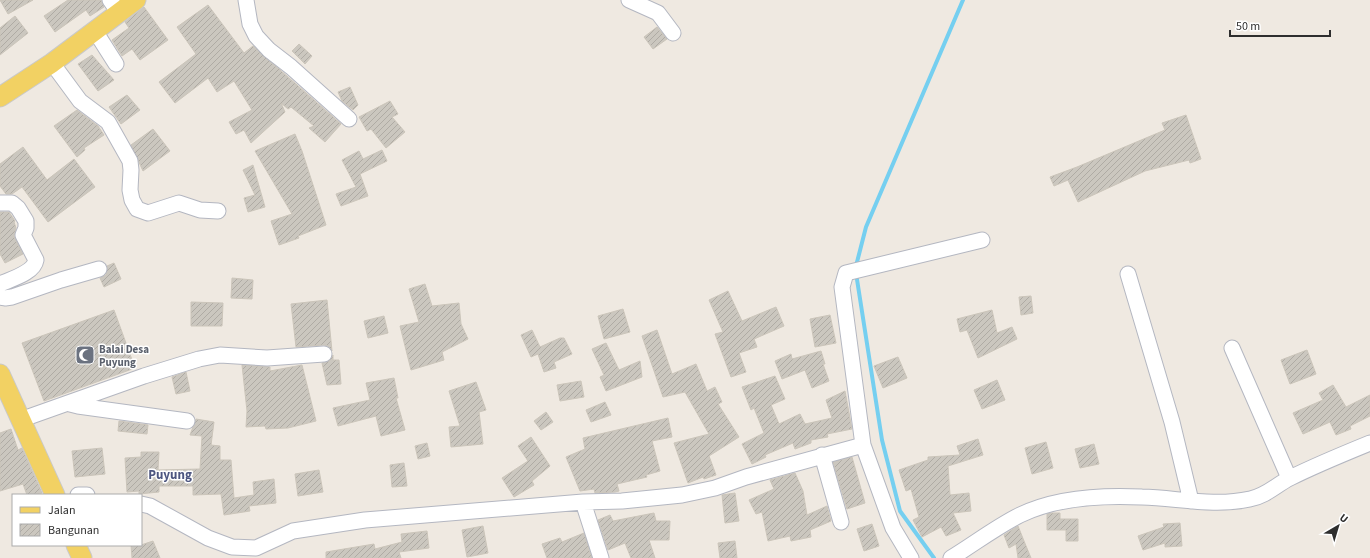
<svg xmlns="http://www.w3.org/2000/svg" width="1370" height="558" font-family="'Source Sans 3',sans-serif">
<defs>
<pattern id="building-hatch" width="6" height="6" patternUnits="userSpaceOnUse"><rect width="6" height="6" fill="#cbc7bf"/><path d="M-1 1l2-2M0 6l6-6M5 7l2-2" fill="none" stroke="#afaba4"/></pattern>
</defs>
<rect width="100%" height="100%" fill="#efe9e1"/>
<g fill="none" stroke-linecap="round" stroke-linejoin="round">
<path stroke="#75cff0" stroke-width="4" d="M856 266 866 227 963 0
M856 273 882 440 900 511 934 558"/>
</g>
<path fill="url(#building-hatch)" stroke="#cbc5ba" d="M0 0H33L8 14Z
M68 0H101L104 7 90 16 86 10 55 32 44 16Z
M208 5 244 53 253 46 341 124 325 142 309 128 314 126 291 107 288 109 281 103 285 112 251 143 244 130 236 134 229 122 252 110 234 81 217 92 208 78 175 103 159 82 196 54 177 27Z
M144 7 168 40 140 60 132 49 122 56 112 40 129 28 125 22Z
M15 16 28 33 0 55V28Z
M657 27 667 39 653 49 644 37Z
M299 44 312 56 305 64 292 51Z
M92 55 114 80 98 91 78 64Z
M350 87 358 105 353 110 342 101 338 92Z
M127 95 140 110 121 124 109 107Z
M390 101 398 114 392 117 405 132 386 148 371 129 367 131 359 117Z
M77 110 98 126 104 135 84 148 85 150 77 157 54 126Z
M1186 115 1201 159 1190 163 1189 160 1145 171 1078 202 1068 180 1054 186 1050 177 1077 167 1165 130 1162 123Z
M153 129 170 151 143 171 131 145Z
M295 134 302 151 326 225 298 236 299 238 279 245 271 221 292 214 255 151Z
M23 147 47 180 74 159 95 187 48 222 22 187 12 194H6L0 186V164Z
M382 150 387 161 360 174 368 196 341 206 336 194 356 187 342 160 359 151 363 159Z
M253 165 265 207 248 212 244 198 255 195 243 170Z
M0 212H9L15 221 14 222 16 228 14 236 23 254 5 263 0 254Z
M114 263 121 279 104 287 100 278 106 275 107 266Z
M232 278 253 280 252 299 231 298Z
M425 284 432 306 459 303 461 324 468 339 442 352 444 360 411 370 400 326 419 322 409 289Z
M728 291 742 321 776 307 784 326 754 339 757 347 739 353 746 372 731 377 715 334 723 332 709 300Z
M1031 296 1033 313 1021 315 1019 297Z
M327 300 332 351 328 346 324 345 296 347 291 304Z
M191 302 223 303 222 326H191Z
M623 309 630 332 604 339 598 316Z
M114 310 135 368 44 401 22 343Z
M992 310 997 333 1012 327 1017 339 978 358 967 330 960 332 957 319Z
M830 315 836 343 815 347 810 319Z
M384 316 388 333 368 338 364 321Z
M532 330 540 347 560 338H564L572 354 554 362 556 368 544 372 538 354 531 357 521 335Z
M657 330 672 374 696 364 707 391 715 387 722 402 718 404 739 437 709 456 716 475 704 479 703 477 688 483 674 443 709 434 685 392 663 397 642 336Z
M606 343 619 370 640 361 642 377 606 391 600 377 604 375 592 349Z
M1307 350 1316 374 1290 384 1281 360Z
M821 351 825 364H823L829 381 812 388 805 370 782 379 775 361 791 354 792 359Z
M333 355V360H339L341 384 327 385 322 363 329 361Z
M898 357 907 378 883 388 874 366Z
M242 365 270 367V371L302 365 316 421 288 428 266 429 265 426 246 427 247 411Z
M186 372 190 391 176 394 172 377Z
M775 376 785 399 771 405 779 424 800 414 805 424 832 418 826 400 845 391 852 429 827 434 828 437 811 440V443L795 449 793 443 765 455 766 457 752 464 742 444 764 433 754 408 751 410 742 387Z
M394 378 398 398H396L405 430 381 436 376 416 338 426 333 408 370 400 366 383Z
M997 380 1005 400 982 409 974 390Z
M581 381 584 397 560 401 557 385Z
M476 382 486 410 479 412 483 444 451 447 449 427 460 426 449 391Z
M1333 385 1346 407 1370 395V416L1350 426 1351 429 1336 435 1330 422 1303 434 1293 413 1323 400 1319 393Z
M605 402 611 415 591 422 586 410Z
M546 412 553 422 541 430 534 421Z
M668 418 672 437 652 441 660 471 646 475 647 477 617 484 619 491 615 492 595 493 594 489 580 491 566 457 585 449 583 438Z
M196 419 214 422 211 445 220 446V460H231L234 498 254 495 253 482 274 479 276 503 249 506 250 511 224 515 221 494 193 495V486H159V492L139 494V491L127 492 125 458 141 457V452H159L158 470 200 469 202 436 190 435Z
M119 421 148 425 147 434 118 431Z
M11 429 18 450 22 448 42 493 27 495 23 484 0 491V433Z
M531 437 550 466 532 481 534 485 514 497 502 478 528 461 518 446Z
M978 439 983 455 948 466 950 495 969 493 971 511 953 513 961 530 946 536 941 527 922 537 913 520 919 517 911 489 906 491 899 470 928 460V457L960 455 957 446Z
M1046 442 1053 468 1032 474 1025 448Z
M427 443 430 456 418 459 415 446Z
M1094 444 1099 464 1080 468 1075 449Z
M102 448 105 474 75 477 72 451Z
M852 457 865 503 847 509 833 462Z
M404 463 407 486 392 487 390 465Z
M319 470 323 492 298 496 295 474Z
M795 473 803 491 807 515 827 506 831 521 810 530 811 537 791 541 790 536 768 541 762 512 756 514 749 500 774 489 770 480Z
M735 493 739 521 725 523 722 495Z
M654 513 656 521H670L669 540H649L655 558H631L625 543 608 550 598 520 610 515 613 521Z
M1051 513H1060V519H1078V541H1066V530H1047V514Z
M1180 523 1182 546 1165 547V543L1143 550 1138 536 1164 527 1163 524Z
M872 524 879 546 864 551 857 529Z
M483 526 488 553 467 557 462 530Z
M1018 526 1024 541 1031 558H1018L1016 544 1009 548 1004 535Z
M427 531 429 548 399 552 401 558H326V552L374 544 375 549 402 542 401 534Z
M584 533 592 558H547L542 544 560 538 562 542Z
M153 541 160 558H132L131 545H141Z
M735 541 737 558H720L718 543Z"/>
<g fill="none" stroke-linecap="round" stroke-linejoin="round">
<g stroke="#b4b7c1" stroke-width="17">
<path id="minor" d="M110 0 119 13
M246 0 250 24 256 36 269 50 291 67 349 119
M629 0 658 13 673 33
M95 31 116 64
M52 63 80 101 108 122 130 161 131 170 130 190 132 200 137 209 148 213 179 203 200 210 218 211
M0 203H12L18 208 26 221V228L23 235 36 260C34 273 11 279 0 284
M1128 274 1172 422 1191 501
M0 297 5 298 12 297 61 280 99 269
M1232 348 1289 478
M70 404 78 406 187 421
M20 420 144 376 199 359 220 355 267 358 324 354
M822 455 841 522
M78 495H87
M583 502 601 558
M141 504 150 506 208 538 232 547 256 548 293 531 365 520 583 502 622 501 682 495 715 488 746 477 863 445
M911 558 893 528 863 445 842 287 846 273 982 240
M951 558C974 544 996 527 1020 515 1057 497 1102 495 1142 497 1178 498 1214 507 1250 499 1266 496 1276 485 1290 478 1316 465 1343 454 1370 443"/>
</g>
<g stroke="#c9c9c9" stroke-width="21">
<path id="major" d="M0 97 52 63 136 0
M0 374 55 495
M76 545 82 558"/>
</g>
<use href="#minor" stroke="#fff" stroke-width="15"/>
<use href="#major" stroke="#f2d163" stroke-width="19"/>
</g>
<defs>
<g id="mosque-square" transform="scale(1)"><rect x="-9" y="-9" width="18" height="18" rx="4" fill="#6b7280" stroke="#fff"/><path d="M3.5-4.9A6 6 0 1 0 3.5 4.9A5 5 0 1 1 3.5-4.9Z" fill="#fff"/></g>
</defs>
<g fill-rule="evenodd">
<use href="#mosque-square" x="85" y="355"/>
</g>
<g text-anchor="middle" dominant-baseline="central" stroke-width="3" stroke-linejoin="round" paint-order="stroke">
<g font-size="11" font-weight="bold" fill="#5b616d" stroke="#fff" text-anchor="start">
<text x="99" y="349">Balai Desa<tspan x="99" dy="13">Puyung</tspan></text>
</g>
<g font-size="13" font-weight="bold" fill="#4d5680" stroke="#fff">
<text x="170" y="475">Puyung</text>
</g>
</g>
<rect x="12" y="494" width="130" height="52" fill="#ffffff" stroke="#ababab"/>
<rect x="20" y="507" width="20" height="6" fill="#f2d163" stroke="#ababab"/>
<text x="48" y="514" font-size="12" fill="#2e2e2e">Jalan</text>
<rect x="20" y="524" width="20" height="12" fill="url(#building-hatch)" stroke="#ababab"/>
<text x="48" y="534" font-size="12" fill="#2e2e2e">Bangunan</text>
<g transform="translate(1338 526) rotate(38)" stroke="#ffffff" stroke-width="3" paint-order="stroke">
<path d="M0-3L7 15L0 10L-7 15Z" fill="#2e2e2e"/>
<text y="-6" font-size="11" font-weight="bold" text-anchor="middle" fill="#2e2e2e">U</text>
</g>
<path d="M1230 30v6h100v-6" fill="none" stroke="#2e2e2e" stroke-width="2"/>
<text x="1236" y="30" font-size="12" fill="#2e2e2e" stroke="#ffffff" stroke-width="3" paint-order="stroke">50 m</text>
</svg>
